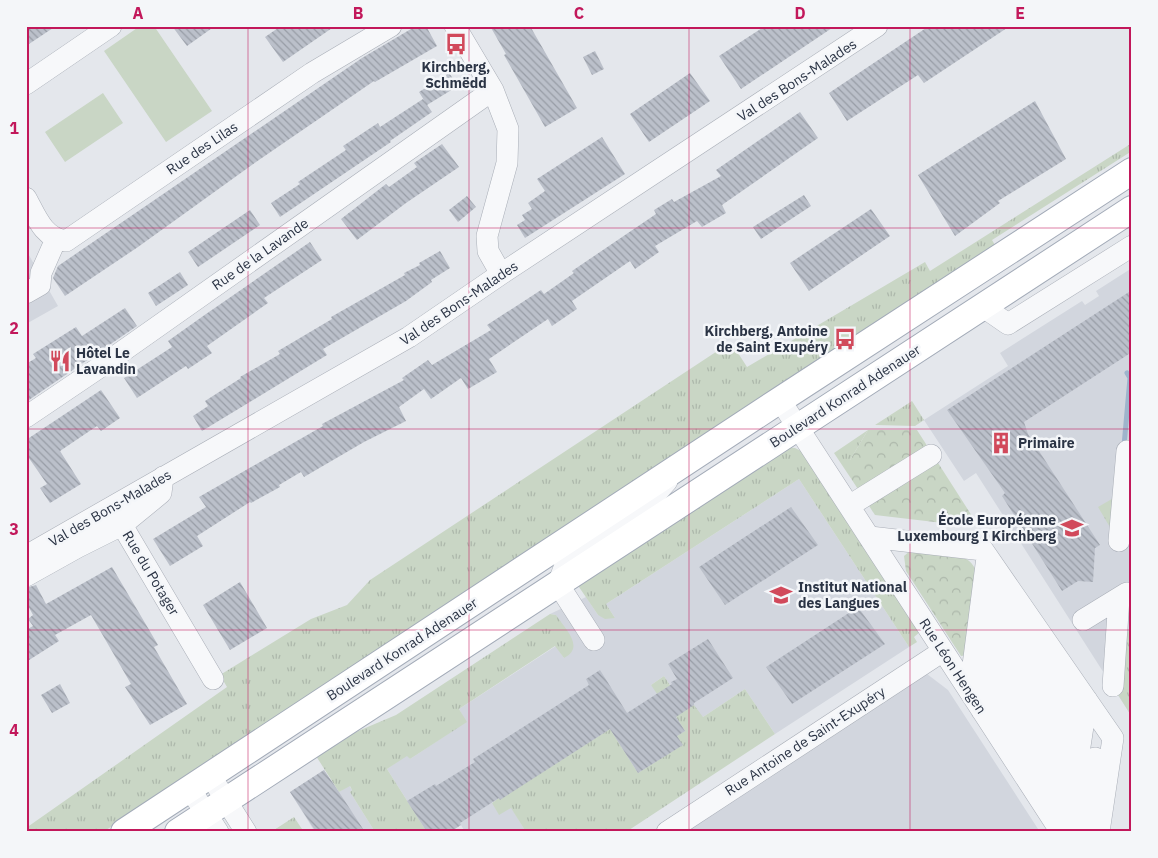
<svg xmlns="http://www.w3.org/2000/svg" width="1158" height="858" font-family="'IBM Plex Sans',sans-serif">
<defs>
<pattern id="grass-tufts" width="24" height="20" patternUnits="userSpaceOnUse" patternTransform="scale(1.25)"><rect width="24" height="20" fill="#c9d6c5"/><path d="M3 7l-1-3M5 7V3M7 7l1-3M15 17l-1-3M17 17v-4M19 17l1-3" fill="none" stroke="#adb8ab"/></pattern>
<pattern id="forest-crowns" width="20" height="18" patternUnits="userSpaceOnUse" patternTransform="scale(1.25)"><rect width="20" height="18" fill="#c9d6c5"/><path d="M2 6a3 3 0 1 1 6 0M12 15a3 3 0 1 1 6 0" fill="none" stroke="#adb8ab"/></pattern>
<pattern id="building-back-hatch" width="6" height="6" patternUnits="userSpaceOnUse" patternTransform="scale(1.25)"><rect width="6" height="6" fill="#bbc0ca"/><path d="M-1 5l2 2M0 0l6 6M5-1l2 2" fill="none" stroke="#989da6"/></pattern>
</defs>
<rect width="100%" height="100%" fill="#e4e7ec"/>
<path fill="#d2d6de" d="M26 250 58 306 26 324Z
M1132 268V717L976 473 964 481 924 420 1008 366 1000 353 1082 301 1085 305 1099 296 1096 291Z
M799 479 909 647 775 734 745 689 703 717 686 710 664 676 651 685 660 692 685 731 683 745 638 773 610 730 500 800 492 802 499 814 511 807 526 832H465L461 825 450 832H427L387 769 407 755 410 759 466 722 459 709 556 646 564 658 556 615 550 614 586 597 598 615 615 618 606 604Z
M927 674 948 690 1040 832H684Z
M324 770 339 792 349 785 352 790 350 792 375 832H315L290 792Z"/>
<path fill="url(#grass-tufts)" d="M1132 143V151L992 240 995 245 543 544 103 832H26V828L227 687 220 675 311 619 347 605 370 580 731 342 747 367 925 262 930 271Z
M912 401 924 420 915 426 875 425Z
M868 430 850 460V477L834 453Z
M786 447 795 448 803 452 921 631 914 637 917 642 909 647 799 479 606 604 615 618 605 619 598 615 579 587V579Z
M1117 496 1111 529 1098 507Z
M550 614 556 615C566 630 585 647 564 658L555 646 459 709 467 722 410 759 407 756 387 769 427 832H375L350 792 352 790 350 786 339 792 316 756 351 734 396 715Z
M1132 629V717L1117 693 1121 636Z
M664 676 686 710 694 705 703 717 745 689 775 734 626 832H526L511 808 499 815 492 803 499 798 500 799 610 729 638 773 682 745 677 736 685 731 660 692 657 694 651 685Z
M294 817 304 832H271Z"/>
<path fill="url(#forest-crowns)" d="M868 430H917L972 516 960 525 875 515 850 477V460Z
M910 551C924 553 954 553 966 559 972 562 975 568 978 574L971 655 961 656 906 571 904 556Z"/>
<path fill="#c9d6c5" d="M140 26H154L212 111 166 142 104 51Z
M103 93 123 123 65 162 45 132Z"/>
<g fill="none" stroke-linecap="round" stroke-linejoin="round">
<path stroke="#9fb4cc" stroke-width="5" d="M1124 446 1130 378 1127 373"/>
</g>
<path fill="url(#building-back-hatch)" d="M26 26H56L26 46Z
M172 26H215L187 46Z
M281 26H335L283 62 265 37Z
M416 26H426L437 46 375 82 374 81 256 162 138 247 65 296 53 278 58 266 362 58Z
M490 26H530L577 108 545 127 504 55 506 54Z
M765 26H835L741 89 719 56Z
M929 26H1010L924 83 918 75 847 121 829 93Z
M595 51 604 69 592 75 583 57Z
M449 73 458 86 427 105 419 92Z
M690 73 710 101 649 142 630 114Z
M423 99 432 112 390 141 391 142 280 217 271 203 300 184 298 182 346 150 343 146 378 123 380 127Z
M1035 101 1066 159 998 201 1000 203 955 236 918 175Z
M800 112 818 138 722 205 726 213 702 227 697 221 655 246 659 252 635 269 630 261 572 301 577 309 552 326 548 319 489 359 497 372 468 389 461 378 431 399 424 389 399 407 406 421 364 442 304 477 301 472 279 485 280 487 251 503 250 502 197 536 203 546 170 566 153 539 206 507 199 497 323 426 322 424 404 380 402 378 428 360 432 365 491 330 487 325 541 290 544 294 574 273 572 271 656 214 654 210 672 199 674 202 721 176 716 170Z
M602 137 625 174 525 238 517 225 525 220 522 215 532 209 528 203 545 191 537 179Z
M442 144 459 167 406 203 357 240 341 219 386 184 389 187 417 167 414 163Z
M804 195 811 206 761 239 753 227Z
M467 196 476 207 458 222 449 210Z
M871 209 890 236 809 291 790 263Z
M250 210 260 225 198 267 188 252Z
M310 242 322 260 264 298 268 303 207 346 212 353 188 369 186 366 137 398 124 378 172 347 168 341 206 314Z
M440 251 450 268 431 280 432 282 406 301 323 349 327 355 202 431 193 416 208 406 205 401 241 378 240 377 280 354 278 351 332 319 331 317 405 275 404 273 420 265 419 263Z
M180 272 188 285 156 306 148 293Z
M1132 290V352L1024 422 1028 434 1100 545 1095 548 1093 582 1078 581 1062 591 1002 496 1005 493 947 410Z
M125 308 137 326 26 402V364L36 358 33 354 76 327 82 336Z
M101 390 120 418 101 431 97 426 60 451 81 484 50 503 40 488 47 484 26 454V440Z
M791 507 818 545 725 605 699 567Z
M112 567 158 645 154 647 187 704 150 725 125 687 131 684 91 615 55 635 59 641 26 662V630L33 626 28 619 33 615 26 602V588L36 585 46 604Z
M240 582 267 628 230 650 203 605Z
M858 607 885 644 792 704 766 667Z
M708 639 733 678 694 703V705L676 717 685 731 677 736 683 745 638 773 610 729 500 800 499 798 460 823 461 825 450 832H427L407 801 435 784 436 786 475 762 473 759 589 685 586 679 600 670 627 713 672 684 671 682 677 679 668 664Z
M60 684 70 703 52 713 41 695Z
M324 770 339 792 365 832H316L290 792Z"/>
<g fill="none" stroke-linecap="round" stroke-linejoin="round">
<g stroke="#a9aeb7" stroke-width="22">
<path id="minor" d="M455 26 493 90 508 129 507 163 487 236 488 251 501 274
M26 84 111 26
M26 198C36 216 43 238 66 241L312 73 391 26
M26 293 40 285 41 273 56 239
M982 306 1008 324 1132 246
M780 400 1061 832
M26 417 103 365 493 90
M163 477 161 493 122 525 213 679
M849 506 931 455
M870 537 983 550 1113 738 1099 832
M1119 541 1127 451
M26 556 409 337 501 274 877 26
M26 576 78 547 122 525
M1083 620 1127 593
M594 640 558 584 564 568 575 555 647 504 667 481
M1113 686 1119 598
M968 689 972 673 987 557
M982 711 1001 577
M996 732 1016 598
M1011 754 1030 618
M210 775 246 832
M1025 776 1044 639
M190 789 218 832
M1039 798 1058 659
M1053 819 1071 678
M667 832 943 651
M1067 832 1087 700
M1084 832 1095 758"/>
</g>
<g stroke="#a3abb8" stroke-width="28">
<path id="major" d="M124 832 780 400 1132 171
M178 832 1132 209"/>
</g>
<use href="#minor" stroke="#f7f8fa" stroke-width="21"/>
<use href="#major" stroke="#fff" stroke-width="26"/>
</g>
<path fill="none" stroke="#c2185b" stroke-width="1" stroke-opacity="0.55" d="M248 26V832M469 26V832M689 26V832M910 26V832M26 228H1132M26 429H1132M26 630H1132"/>
<defs>
<g id="bus-bare" transform="scale(1.725)"><path d="M-5-6H5V4H4V6H2V4H-2V6H-4V4H-5ZM-3.5-4V0h7V-4ZM-3.5 1.2v1.5H-2V1.2ZM2 1.2v1.5H3.5V1.2Z" fill="#d1495b" stroke="#f4f6f9" stroke-width="2.5" paint-order="stroke"/></g>
<g id="restaurant-bare" transform="scale(1.725)"><path d="M-5-6h1v4h1v-4h1v4h1v-4h1v5L-1.5 .5V6h-2V.5L-5-1ZM5-6V6H3V1.5H1.5Q1.5-4 5-6Z" fill="#d1495b" stroke="#f4f6f9" stroke-width="2.5" paint-order="stroke"/></g>
<g id="building-bare" transform="scale(1.725)"><path d="M-4-6H4V6H1V3H-1V6H-4ZM-2.5-4.3h1.7v1.8h-1.7ZM.8-4.3h1.7v1.8H.8ZM-2.5-1h1.7V.8h-1.7ZM.8-1h1.7V.8H.8Z" fill="#d1495b" stroke="#f4f6f9" stroke-width="2.5" paint-order="stroke"/></g>
<g id="school-bare" transform="scale(1.725)"><path d="M0-5L7-2L0 1L-7-2ZM-4 1L0 2.5L4 1V4Q0 6-4 4Z" fill="#d1495b" stroke="#f4f6f9" stroke-width="2.5" paint-order="stroke"/></g>
</defs>
<g fill-rule="evenodd">
<use href="#bus-bare" x="456" y="44"/>
<use href="#bus-bare" x="845" y="339"/>
<use href="#restaurant-bare" x="60" y="361"/>
<use href="#building-bare" x="1001" y="443"/>
<use href="#school-bare" x="1072" y="528"/>
<use href="#school-bare" x="781" y="595"/>
</g>
<g text-anchor="middle" dominant-baseline="central" stroke-width="5" stroke-linejoin="round" paint-order="stroke">
<g font-size="14" font-weight="bold" fill="#2b3445" stroke="#f4f6f9" text-anchor="start">
<text x="456" y="67" text-anchor="middle">Kirchberg,<tspan x="456" dy="16">Schmëdd</tspan></text>
<text x="828" y="331" text-anchor="end">Kirchberg, Antoine<tspan x="828" dy="16">de Saint Exupéry</tspan></text>
<text x="76" y="353">Hôtel Le<tspan x="76" dy="16">Lavandin</tspan></text>
<text x="1018" y="443">Primaire</text>
<text x="1056" y="520" text-anchor="end">École Européenne<tspan x="1056" dy="16">Luxembourg I Kirchberg</tspan></text>
<text x="798" y="587">Institut National<tspan x="798" dy="16">des Langues</tspan></text>
</g>
<g font-size="14" fill="#2b3445" stroke="#f4f6f9">
<text transform="translate(797 80) rotate(-33)">Val des Bons-Malades</text>
<text transform="translate(202 148) rotate(-34)">Rue des Lilas</text>
<text transform="translate(260 254) rotate(-35)">Rue de la Lavande</text>
<text transform="translate(459 303) rotate(-34)">Val des Bons-Malades</text>
<text transform="translate(845 396) rotate(-33)">Boulevard Konrad Adenauer</text>
<text transform="translate(110 508) rotate(-30)">Val des Bons-Malades</text>
<text transform="translate(151 573) rotate(59)">Rue du Potager</text>
<text transform="translate(402 649) rotate(-33)">Boulevard Konrad Adenauer</text>
<text transform="translate(953 666) rotate(57)">Rue Léon Hengen</text>
<text transform="translate(805 741) rotate(-33)">Rue Antoine de Saint-Exupéry</text>
</g>
</g>
<rect width="1158" height="858" fill="none" stroke="#f4f6f9" stroke-width="55"/>
<rect x="28" y="28" width="1102" height="802" fill="none" stroke="#c2185b" stroke-width="2"/>
<g font-size="16" text-anchor="middle" font-weight="bold" fill="#c2185b">
<text x="138" y="19">A</text>
<text x="358" y="19">B</text>
<text x="579" y="19">C</text>
<text x="800" y="19">D</text>
<text x="1020" y="19">E</text>
<text x="14" y="134">1</text>
<text x="14" y="334">2</text>
<text x="14" y="535">3</text>
<text x="14" y="736">4</text>
</g>
</svg>
